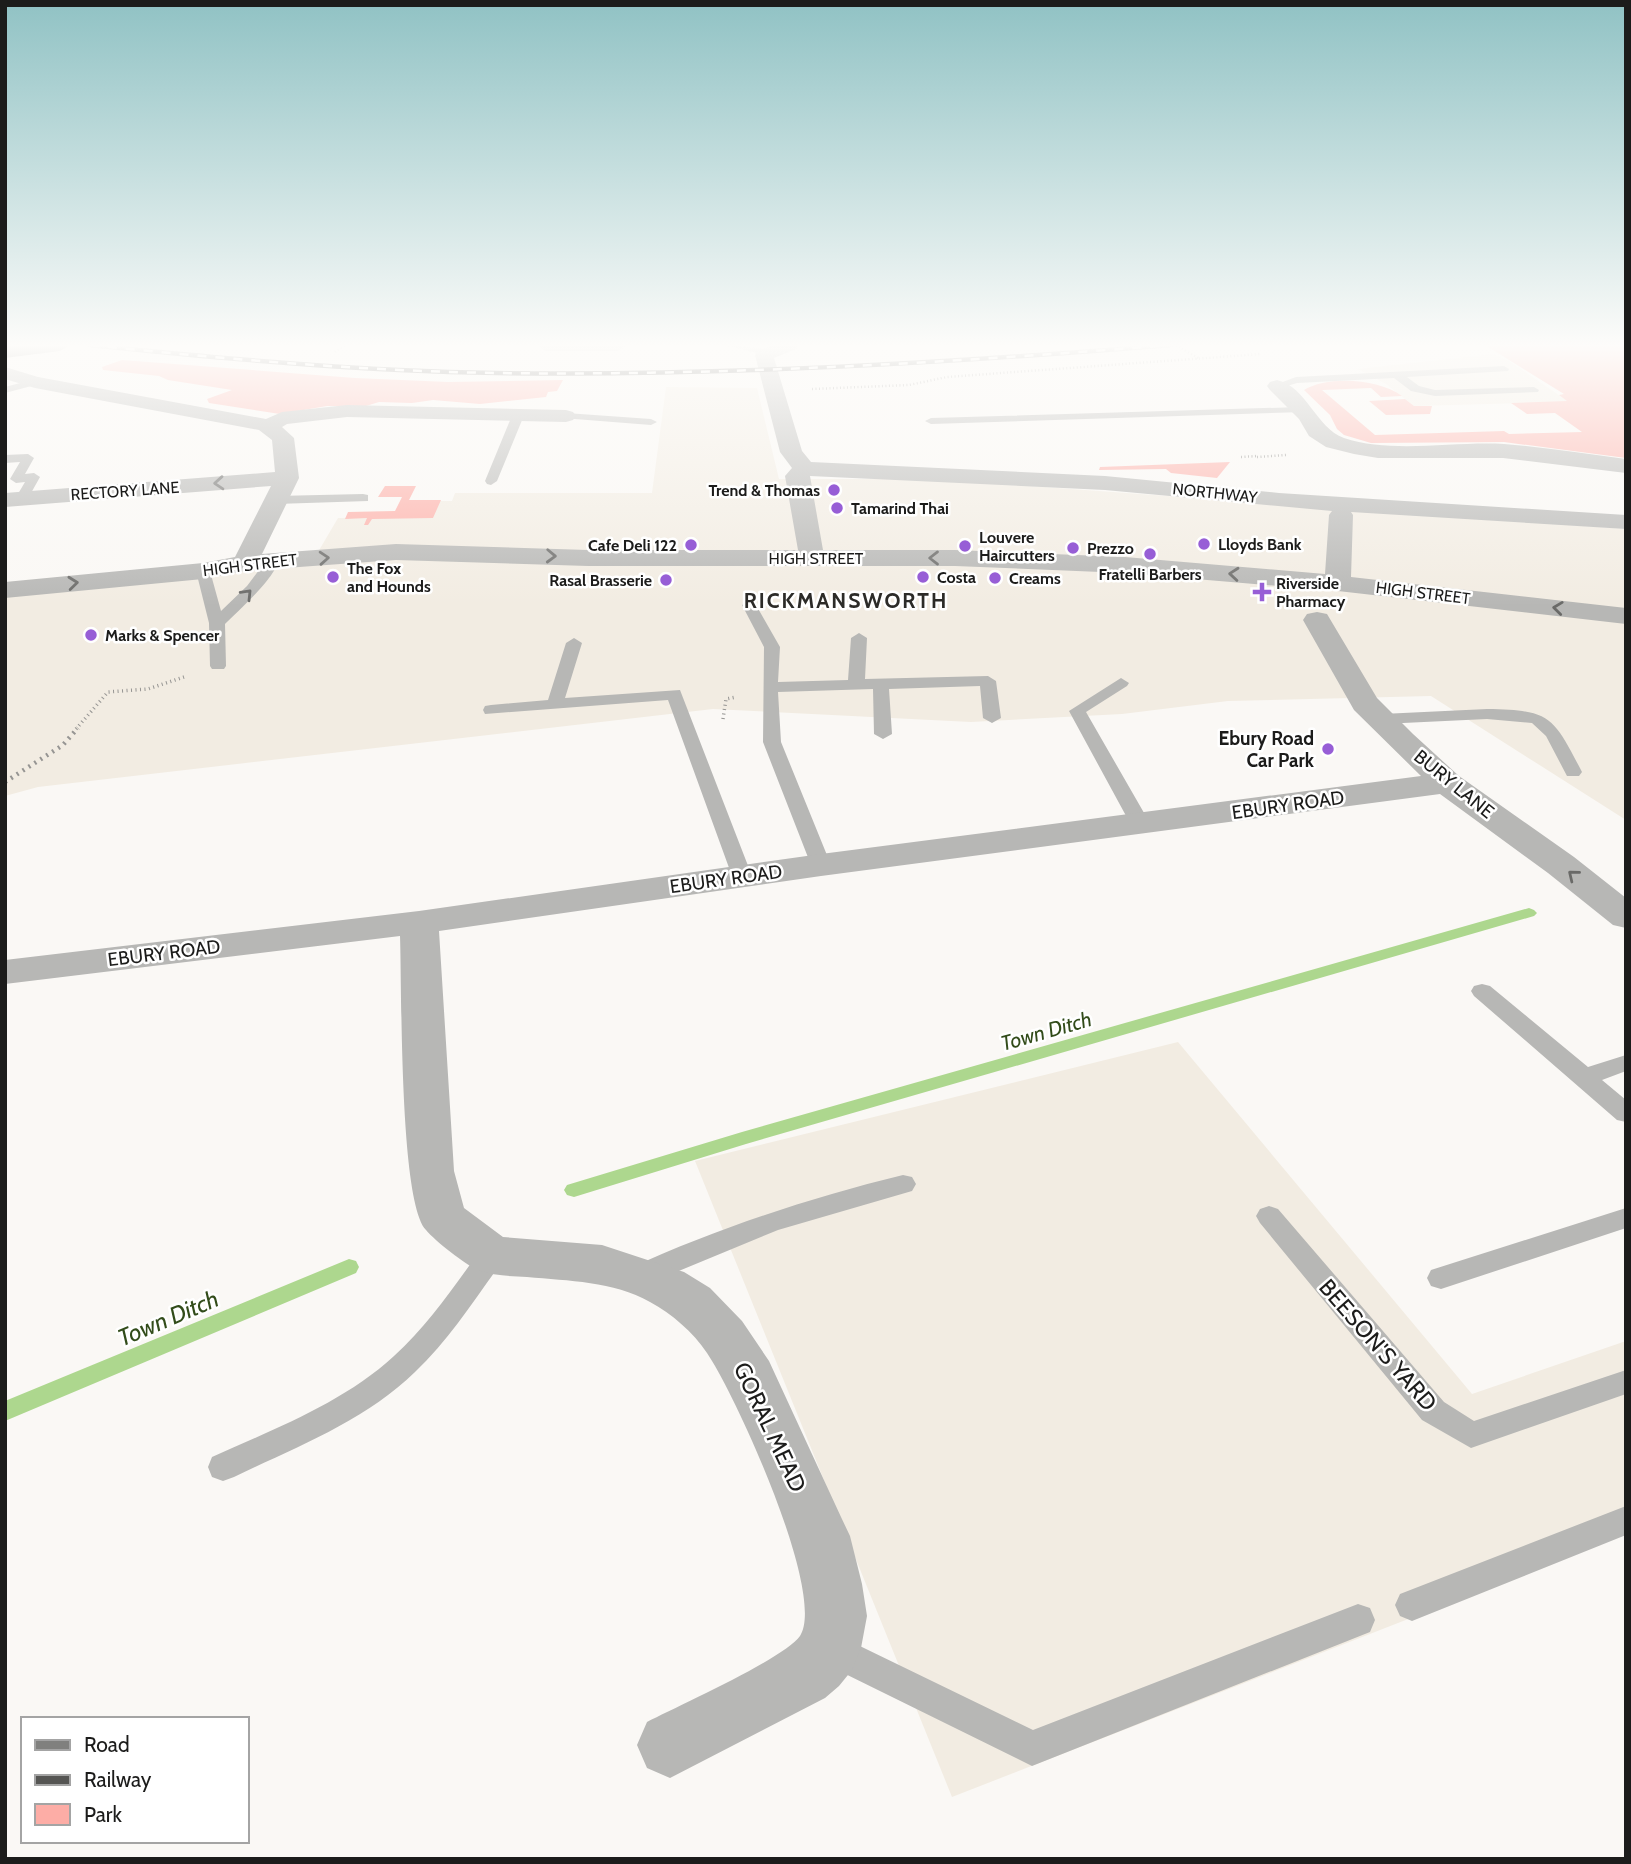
<svg xmlns="http://www.w3.org/2000/svg" width="1631" height="1864" font-family="Cabin,sans-serif">
<rect width="100%" height="100%" fill="#faf8f5"/>
<path fill="#f2ece2" d="M1493 354 1509 361 1569 402 1414 406 1386 384 1358 369Z
M666 387 757 388 779 479H934L1626 529V820L1431 696 1228 701 1122 714 971 722 713 709 38 787 5 796V596L318 552 338 518 432 517 439 501H452L455 493H652Z
M1178 1042 1472 1394 1626 1341V1534L952 1797 695 1161Z"/>
<path fill="#fdada6" d="M1485 345H1626V458L1504 442 1371 443 1344 435 1337 429 1330 415 1304 390C1328 375 1380 379 1402 396L1381 397 1371 388 1322 390 1375 435 1504 431 1509 434 1582 432 1555 413 1527 414 1511 403 1567 401 1559 395 1564 394Z
M122 360 355 378 448 382 563 380 557 391 548 392 546 397 480 404 433 400 412 403 379 402 366 406H327L280 414 209 403 207 399 232 390 168 380 159 376 103 370 102 367Z
M1405 399 1414 406H1432L1430 414 1386 415 1369 401Z
M1230 462 1217 478 1171 473 1166 469 1099 470 1100 467Z
M385 486H416L409 500H441L433 518 372 519 368 525H364L367 518 345 519 348 512 395 511 402 497H378Z"/>
<g fill="none" stroke-linecap="round" stroke-linejoin="round">
<path fill="#add78e" fill-rule="evenodd" d="M1529 908 1534 910 1537 913 1534 916 746 1144 574 1197 567 1195 564 1190 567 1185 742 1132Z
M349 1259 356 1261 359 1267 356 1273 5 1421V1401Z"/>
<path stroke="#969593" stroke-width="2.5" stroke-dasharray="1 2.5" stroke-linecap="butt" d="M1176 345 1200 359
M335 352 345 345
M812 389 909 385 947 377 1260 354
M1241 457 1258 456
M1257 457 1286 455"/>
<path stroke="#969593" stroke-width="3.5" stroke-dasharray="1 3.5" stroke-linecap="butt" d="M723 719 726 699 736 697
M76 729 108 692 148 689 184 677"/>
<path stroke="#969593" stroke-width="4.5" stroke-dasharray="2 5" stroke-linecap="butt" d="M5 782 63 745 78 728"/>
<path fill="#b7b7b5" fill-rule="evenodd" d="M724 345 760 348 769 355 764 358 757 353Z
M1504 366 1509 369 1508 371 1407 377 1419 386 1435 390 1534 387 1539 390 1538 392 1435 396 1411 391 1394 378 1297 383 1277 389 1272 386 1296 377Z
M35 379 40 382 39 384 5 393V387Z
M1300 407 1304 408V412L931 424 925 421 931 418Z
M519 410 525 413 497 481 491 485 487 484 485 481 513 413Z
M566 413 651 419 657 422 651 425 562 418V414Z
M28 454 34 458 25 474 34 473 40 477 26 502 21 503 15 499 25 482 16 483 10 479 20 462 5 463V455Z
M363 494 368 495V501L276 504 270 500 276 496Z
M273 557 278 558C281 573 237 612 225 624L226 666 224 669H212L210 666 209 623 196 571 203 567 210 571 221 611 247 586 268 558Z
M749 601 756 605 780 647 778 682 848 680 851 638 859 633 867 638 865 679 988 676 996 681 1001 718 992 723 983 718 980 686 889 689 892 734 883 739 874 734 873 689 778 692 781 742 831 865 828 869H814L811 865 763 742 764 647 742 605Z
M574 638 582 643 565 698 680 690 752 876 749 880H735L732 876 668 700 485 714 483 710 485 706 491 705 548 700 566 643Z
M1121 678 1129 683 1127 686 1086 712 1151 825 1141 831 1131 825 1069 711Z
M1487 709C1552 710 1553 717 1582 772L1579 776H1567L1546 736 1532 723 1487 719 1382 724 1373 719 1382 714Z
M1482 984 1490 986 1588 1067 1626 1055V1071L1602 1080 1626 1100V1122L1617 1120 1474 996 1471 991 1474 986Z
M903 1175 912 1177 916 1184 912 1191 778 1230 640 1287 630 1284 626 1276 630 1268C718 1228 809 1198 903 1175Z
M1269 1206 1278 1209 1444 1402 1474 1421 1626 1370V1394L1471 1448 1422 1420 1260 1223 1256 1216 1260 1209Z
M1626 1208V1228L1441 1289 1431 1286 1427 1278 1431 1270Z
M492 1245 502 1248 505 1255 502 1262C474 1300 449 1340 415 1372 365 1421 296 1447 234 1477L223 1481 212 1477 208 1467 212 1457C274 1429 343 1403 394 1356 429 1324 455 1285 482 1248Z
M1626 1506V1535L1412 1621 1400 1616 1395 1605 1400 1594Z
M1358 1604 1370 1608 1375 1620 1370 1632 1032 1766 819 1661 814 1649 819 1637 831 1632 1033 1730Z"/>
<path fill="#b7b7b5" fill-rule="evenodd" d="M536 345H627L618 351H545Z
M773 345H798L796 349 774 358 802 451 811 462 1105 476 1279 493 1626 515V529L1351 512 1353 515 1351 577 1626 608V624L1338 591 1125 573 955 566H588L396 560 245 571 203 579 5 598V582L203 563 235 557 271 486 5 507V493L275 472 272 440 259 430 35 388 5 379V367L38 377 266 419 282 412 347 405 566 410 573 412 576 416 573 420 566 422 347 417 287 424 282 427 294 438 299 478 262 554 396 544 588 550H798L785 476 792 468 780 452 755 355 757 351ZM810 476 1105 490 1332 511 1329 515 1325 574 1125 557 955 550H823Z
M1277 380C1307 387 1316 428 1344 438 1392 454 1454 441 1504 444 1544 447 1585 454 1626 459V473L1503 458H1378L1354 454 1326 447 1309 436 1299 419 1270 390 1267 386 1270 382Z
M1317 612 1327 614 1377 698 1413 734 1459 776 1574 857 1626 898V928L1613 925 1548 873 1440 794 821 876 439 931 454 1171 464 1208 503 1237 602 1245 684 1272 710 1288 742 1321 769 1361 841 1517 850 1536 862 1584 867 1616 861 1648 852 1670 839 1686 825 1698 670 1778 647 1768 637 1745 647 1722C676 1707 785 1658 800 1636 827 1594 735 1394 707 1353 693 1332 672 1314 650 1302 613 1281 569 1281 527 1277 511 1276 494 1276 478 1270 466 1265 435 1241 426 1230 399 1201 402 986 400 936L5 984V960L419 911 821 854 1421 776 1354 710 1303 620 1307 614Z"/>
<path fill="#80807e" fill-rule="evenodd" d="M17 345H69L60 351 5 358V346Z"/>
<g stroke="#555553" stroke-width="4.5">
<path id="rail" d="M90 345C225 359 361 371 497 373 722 376 947 363 1171 345"/>
</g>
<use href="#rail" stroke="#fff" stroke-width="2.5" stroke-dasharray="9" stroke-linecap="butt"/>
</g>
<defs><path id="oneway-chevron" d="M-2-3.5L2.5 0L-2 3.5" fill="none" stroke-width="1.6" stroke-linecap="round" stroke-linejoin="round" transform="scale(1.75)"/></defs>
<g stroke="#6a6a68">
<use href="#oneway-chevron" transform="translate(219 483) rotate(176)"/>
<use href="#oneway-chevron" transform="translate(551 556) rotate(2)"/>
<use href="#oneway-chevron" transform="translate(324 558) rotate(-4)"/>
<use href="#oneway-chevron" transform="translate(934 558) rotate(180)"/>
<use href="#oneway-chevron" transform="translate(1234 574) rotate(-175)"/>
<use href="#oneway-chevron" transform="translate(73 583) rotate(-6)"/>
<use href="#oneway-chevron" transform="translate(247 594) rotate(-46)"/>
<use href="#oneway-chevron" transform="translate(1558 608) rotate(-173)"/>
<use href="#oneway-chevron" transform="translate(1573 875) rotate(-141)"/>
</g>
<linearGradient id="sky" x2="0" y2="1"><stop stop-color="#90c2c4"/><stop offset="0.57" stop-color="#fdfcfa"/><stop offset="1" stop-color="#fdfcfa" stop-opacity="0"/></linearGradient>
<rect width="1631" height="606" fill="url(#sky)"/>
<g fill="#975ed6" stroke="#fff" stroke-width="2.5">
<circle cx="834" cy="490" r="7"/>
<circle cx="837" cy="508" r="7"/>
<circle cx="1204" cy="544" r="7"/>
<circle cx="691" cy="545" r="7"/>
<circle cx="965" cy="546" r="7"/>
<circle cx="1073" cy="548" r="7"/>
<circle cx="1150" cy="554" r="7"/>
<circle cx="333" cy="577" r="7"/>
<circle cx="923" cy="577" r="7"/>
<circle cx="995" cy="578" r="7"/>
<circle cx="666" cy="580" r="7"/>
<path d="M1258.5 581.5h7v7h7v7h-7v7h-7v-7h-7v-7h7z"/>
<circle cx="91" cy="635" r="7"/>
<circle cx="1328" cy="749" r="7"/>
</g>
<g text-anchor="middle" dominant-baseline="central" stroke-width="5" stroke-linejoin="round" paint-order="stroke">
<g font-size="16" font-weight="bold" fill="#1c1c1b" stroke="#fff" text-anchor="start">
<text x="820" y="490" text-anchor="end">Trend &amp; Thomas</text>
<text x="851" y="508">Tamarind Thai</text>
<text x="979" y="537">Louvere<tspan x="979" dy="18">Haircutters</tspan></text>
<text x="1218" y="544">Lloyds Bank</text>
<text x="677" y="545" text-anchor="end">Cafe Deli 122</text>
<text x="1087" y="548">Prezzo</text>
<text x="347" y="568">The Fox<tspan x="347" dy="18">and Hounds</tspan></text>
<text x="1150" y="574" text-anchor="middle">Fratelli Barbers</text>
<text x="937" y="577">Costa</text>
<text x="1009" y="578">Creams</text>
<text x="652" y="580" text-anchor="end">Rasal Brasserie</text>
<text x="1276" y="583">Riverside<tspan x="1276" dy="18">Pharmacy</tspan></text>
<text x="105" y="635">Marks &amp; Spencer</text>
</g>
<g font-size="16" fill="#1c1c1b" stroke="#fff">
<text transform="translate(125 491) rotate(-4)">RECTORY LANE</text>
<text transform="translate(1215 493) rotate(6)">NORTHWAY</text>
<text x="816" y="558">HIGH STREET</text>
<text transform="translate(250 565) rotate(-7)">HIGH STREET</text>
<text transform="translate(1423 593) rotate(7)">HIGH STREET</text>
</g>
<g font-size="19" font-weight="bold" fill="#1c1c1b" stroke="#fff" text-anchor="end">
<text x="1314" y="738">Ebury Road<tspan x="1314" dy="22">Car Park</tspan></text>
</g>
<g font-size="19" fill="#1c1c1b" stroke="#fff">
<text transform="translate(1454 784) rotate(39)">BURY LANE</text>
<text transform="translate(1288 805) rotate(-8)">EBURY ROAD</text>
<text transform="translate(726 879) rotate(-8)">EBURY ROAD</text>
<text transform="translate(164 953) rotate(-7)">EBURY ROAD</text>
</g>
<g font-size="21" font-weight="bold" letter-spacing="2" fill="#2c2b28" stroke="#fff">
<text x="846" y="600">RICKMANSWORTH</text>
</g>
<g font-size="21" font-style="italic" fill="#324c1a" stroke="#fff">
<text transform="translate(1046 1031) rotate(-16)">Town Ditch</text>
</g>
<g font-size="23" fill="#1c1c1b" stroke="#fff">
<text transform="translate(1378 1345) rotate(49)">BEESON'S YARD</text>
<text transform="translate(770 1427) rotate(65)">GORAL MEAD</text>
</g>
<g font-size="24" font-style="italic" fill="#324c1a" stroke="#fff">
<text transform="translate(168 1318) rotate(-23)">Town Ditch</text>
</g>
</g>
<rect width="1631" height="1864" fill="none" stroke="#1c1c1b" stroke-width="14"/>
<rect x="21" y="1717" width="228" height="126" fill="#ffffff" stroke="#a4a4a4" stroke-width="2"/>
<rect x="35" y="1740" width="35" height="10" fill="#80807e" stroke="#a4a4a4" stroke-width="2"/>
<text x="84" y="1752" font-size="21" fill="#1c1c1b">Road</text>
<rect x="35" y="1775" width="35" height="10" fill="#555553" stroke="#a4a4a4" stroke-width="2"/>
<text x="84" y="1787" font-size="21" fill="#1c1c1b">Railway</text>
<rect x="35" y="1804" width="35" height="21" fill="#fdada6" stroke="#a4a4a4" stroke-width="2"/>
<text x="84" y="1822" font-size="21" fill="#1c1c1b">Park</text>
</svg>
